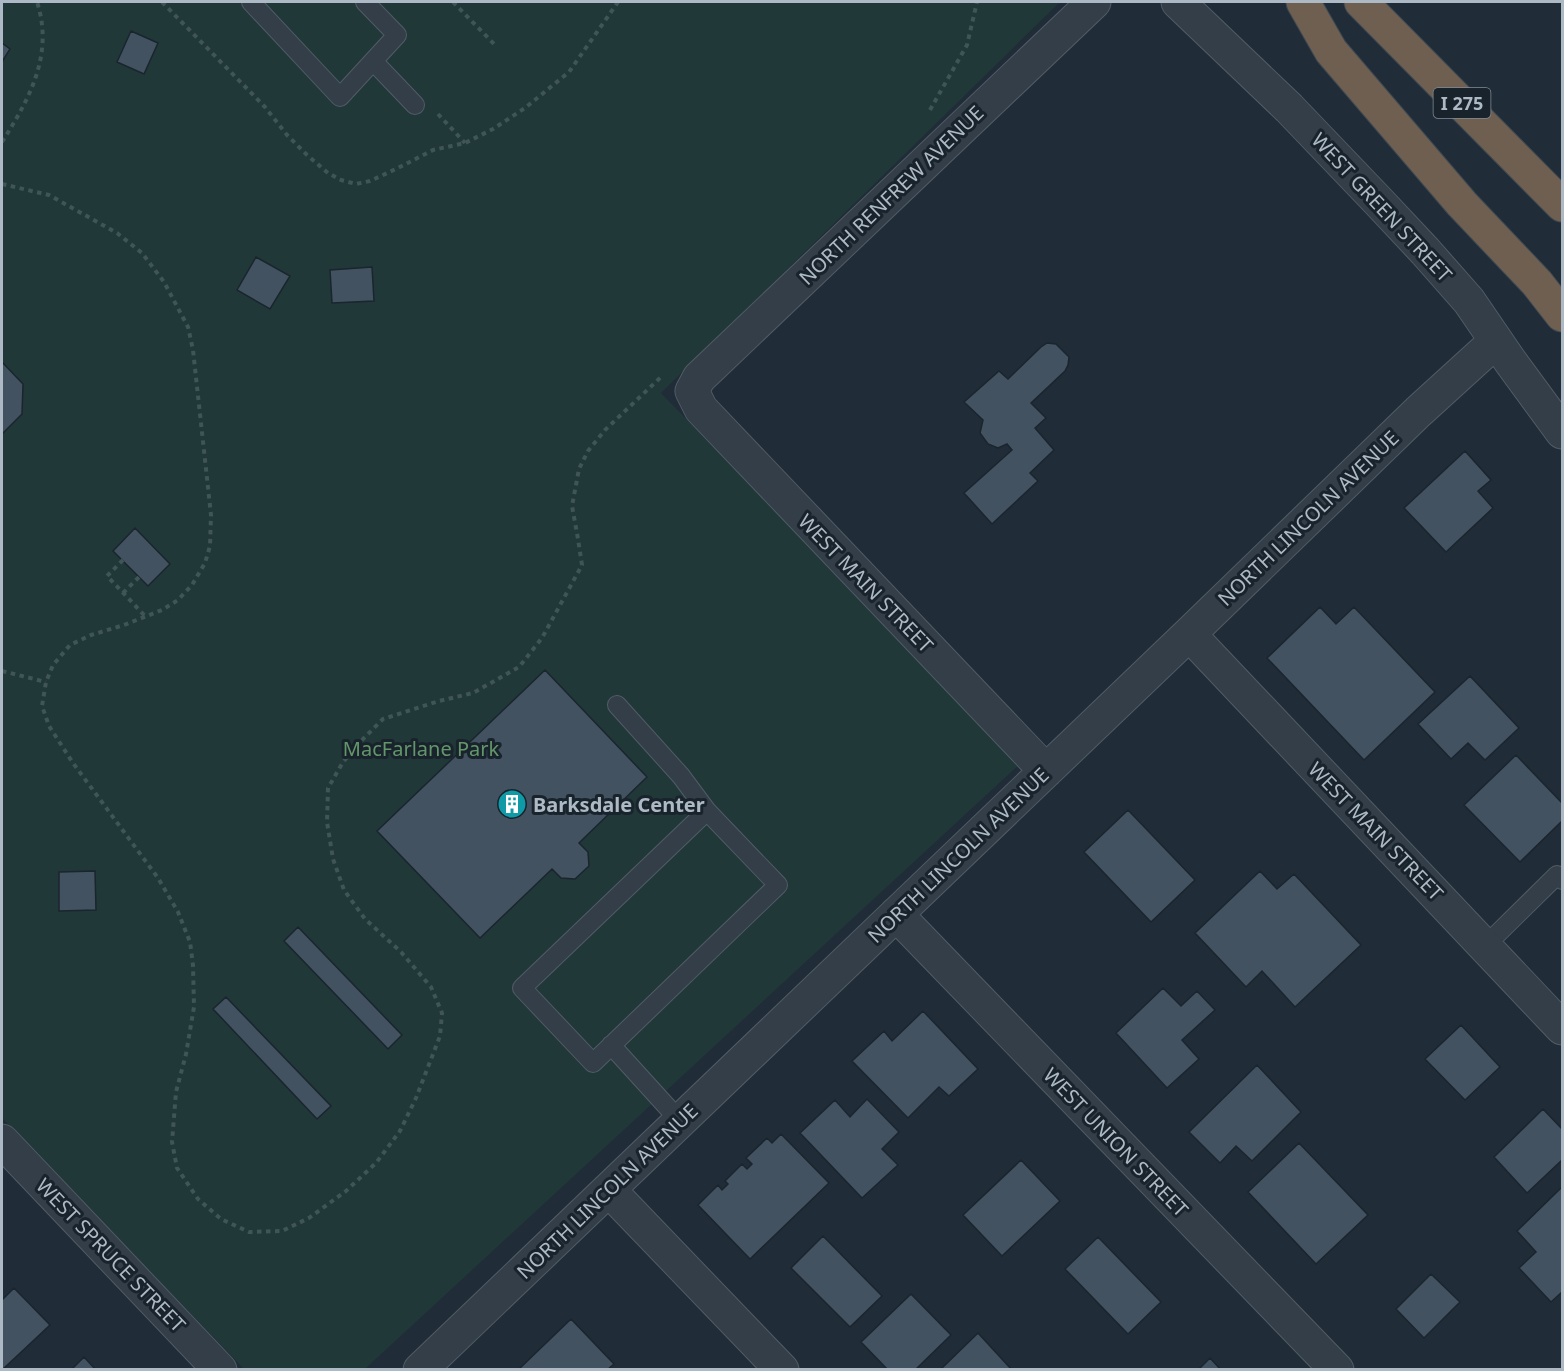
<svg xmlns="http://www.w3.org/2000/svg" width="1564" height="1371" font-family="'Noto Sans',sans-serif">
<rect width="100%" height="100%" fill="#202c38"/>
<path fill="#213839" d="M2 2H1060L661 393 1021 763 365 1369H244L2 1118Z"/>
<path fill="#425260" stroke="#1b252e" stroke-width="1.5" d="M131 31 158 43 144 74 117 62Z
M2 43 10 49 2 62Z
M256 257 290 276 270 309 237 290Z
M372 267 374 301 332 303 330 270Z
M1047 343 1056 344 1069 357 1068 365 1065 371 1031 403 1046 418 1035 428 1054 450 1030 473 1038 481 992 524 964 493 1012 450 1007 444 998 448 988 444 980 433 983 420 964 402 999 371 1008 379 1041 347Z
M2 362 23 384 22 414 2 434Z
M1465 451 1491 480 1478 491 1493 508 1446 552 1404 508Z
M135 528 170 564 148 586 113 551Z
M1320 607 1336 624 1354 607 1435 692 1364 760 1267 658Z
M545 670 647 777 579 843 588 852 589 866 575 879 561 878 552 869 480 938 377 831Z
M1470 676 1519 728 1485 760 1468 743 1451 759 1418 724Z
M1516 755 1562 803V821L1520 862 1464 805Z
M1128 810 1195 880 1151 922 1084 852Z
M95 871 96 910 59 911V872Z
M1260 871 1277 889 1294 874 1361 945 1295 1007 1262 971 1246 987 1195 933Z
M298 927 402 1035 388 1049 284 941Z
M1163 988 1181 1006 1197 991 1215 1010 1182 1040 1199 1059 1167 1088 1116 1033Z
M226 997 331 1106 317 1119 213 1009Z
M923 1011 978 1069 949 1096 939 1087 908 1118 852 1061 884 1031 892 1041Z
M1461 1025 1500 1067 1465 1100 1425 1059Z
M1257 1065 1301 1112 1252 1161 1236 1146 1220 1163 1189 1132Z
M867 1099 899 1132 882 1149 898 1165 862 1198 800 1133 835 1100 850 1117Z
M1543 1109 1562 1129V1160L1527 1193 1494 1157Z
M781 1134 829 1183 750 1259 698 1205 718 1185 722 1190 728 1184 725 1181 742 1164 747 1169 752 1164 746 1158 767 1138 772 1143Z
M1299 1143 1368 1215 1316 1264 1248 1192Z
M1021 1160 1060 1201 1002 1256 963 1215Z
M1562 1187V1292L1551 1302 1519 1268 1536 1252 1517 1231Z
M823 1236 882 1296 850 1327 791 1268Z
M1098 1237 1161 1302 1128 1334 1065 1269Z
M1431 1274 1460 1302 1424 1338 1396 1309Z
M14 1288 50 1325 2 1370V1300Z
M911 1294 951 1335 915 1370H888L861 1342Z
M571 1319 614 1364 607 1370H518Z
M978 1333 1012 1370H940Z
M84 1357 96 1370H71Z
M1210 1358 1221 1370H1198Z"/>
<g fill="none" stroke-linecap="round" stroke-linejoin="round">
<g stroke="#515c66" stroke-width="20">
<path id="lane" d="M251 2 340 97 397 35 365 2
M373 61 415 105
M617 705 681 776 707 811 778 885 593 1063 522 988 707 811
M1485 946 1557 875 1562 880
M611 1045 680 1121"/>
</g>
<g stroke="#515c66" stroke-width="35">
<path id="street" d="M1178 2 1289 108 1379 202 1425 251 1469 301 1510 361 1562 432
M1189 634 1562 1028
M1046 771 701 409 692 391 699 378 1094 2
M896 914 1337 1370
M2 1141 220 1370
M609 1190 782 1370
M420 1370 1189 634 1418 412 1496 341"/>
</g>
<g stroke="#3e4952" stroke-width="35">
<path id="highway" d="M1303 2 1331 51 1462 204 1537 283 1562 315
M1361 2 1562 205"/>
</g>
<path stroke="#3f5556" stroke-width="4" stroke-dasharray="4.5 4.5" stroke-linecap="butt" d="M162 2 265 107 287 135 307 155 328 173 341 180 356 184 370 181 398 168 433 150 465 143 493 129 525 108 569 72 618 2
M453 2 497 47
M930 110 967 45 977 2
M438 114 465 143
M2 142C30 98 54 54 37 2
M2 184 49 195 117 233 142 253 164 282 188 327 193 350 211 515 210 546 205 563 192 585 178 600 162 610 124 625 91 635 70 645 53 665 46 682 42 706 49 726 73 763 158 878 178 912 190 942 193 965 194 1007 186 1054 176 1092 172 1142 177 1168 198 1199 221 1219 249 1232 282 1231 309 1218 346 1191 376 1163 400 1131 416 1098 440 1036 442 1013 431 987 401 952 365 919 344 890 333 859 327 822 328 788 343 762 363 739 383 719 439 701 473 693 519 667 542 638 582 565 578 539 572 506 579 469 588 451 605 430 661 377
M123 560 107 576 146 617
M123 593 139 577
M2 671 46 682"/>
<use href="#lane" stroke="#333e48" stroke-width="18"/>
<use href="#street" stroke="#333e48" stroke-width="33"/>
<use href="#highway" stroke="#6e5f50" stroke-width="33"/>
</g>
<defs>
<g id="building-disc" transform="scale(1.5)"><circle r="9.5" fill="#0f9aa8" stroke="#19232c"/><path d="M-4-6H4V6H1V3H-1V6H-4ZM-2.5-4.3h1.7v1.8h-1.7ZM.8-4.3h1.7v1.8H.8ZM-2.5-1h1.7V.8h-1.7ZM.8-1h1.7V.8H.8Z" fill="#fff"/></g>
</defs>
<g fill-rule="evenodd">
<use href="#building-disc" x="512" y="804"/>
</g>
<g text-anchor="middle" dominant-baseline="central" stroke-width="6" stroke-linejoin="round" paint-order="stroke">
<rect fill="#19232c" stroke="#818c97" stroke-width="1.5" x="1433.5" y="88" width="57" height="30" rx="4.5"/>
<g font-size="18" font-weight="bold" fill="#adb9c5">
<text x="1462" y="103">I 275</text>
</g>
<g font-size="20" fill="#adb9c5" stroke="#19232c">
<text transform="translate(891 195) rotate(-44)">NORTH RENFREW AVENUE</text>
<text transform="translate(1382 207) rotate(47)">WEST GREEN STREET</text>
<text transform="translate(1308 518) rotate(-44)">NORTH LINCOLN AVENUE</text>
<text transform="translate(866 583) rotate(46)">WEST MAIN STREET</text>
<text transform="translate(1376 831) rotate(46)">WEST MAIN STREET</text>
<text transform="translate(958 855) rotate(-44)">NORTH LINCOLN AVENUE</text>
<text transform="translate(1116 1142) rotate(46)">WEST UNION STREET</text>
<text transform="translate(607 1191) rotate(-44)">NORTH LINCOLN AVENUE</text>
<text transform="translate(111 1255) rotate(46)">WEST SPRUCE STREET</text>
</g>
<g font-size="20" fill="#64966b" stroke="#19232c">
<text x="421" y="748">MacFarlane Park</text>
</g>
<g font-size="20" font-weight="bold" fill="#adb9c5" stroke="#19232c" text-anchor="start">
<text x="533" y="804">Barksdale Center</text>
</g>
</g>
<rect width="1564" height="1371" fill="none" stroke="#adb9c5" stroke-width="6"/>
</svg>
